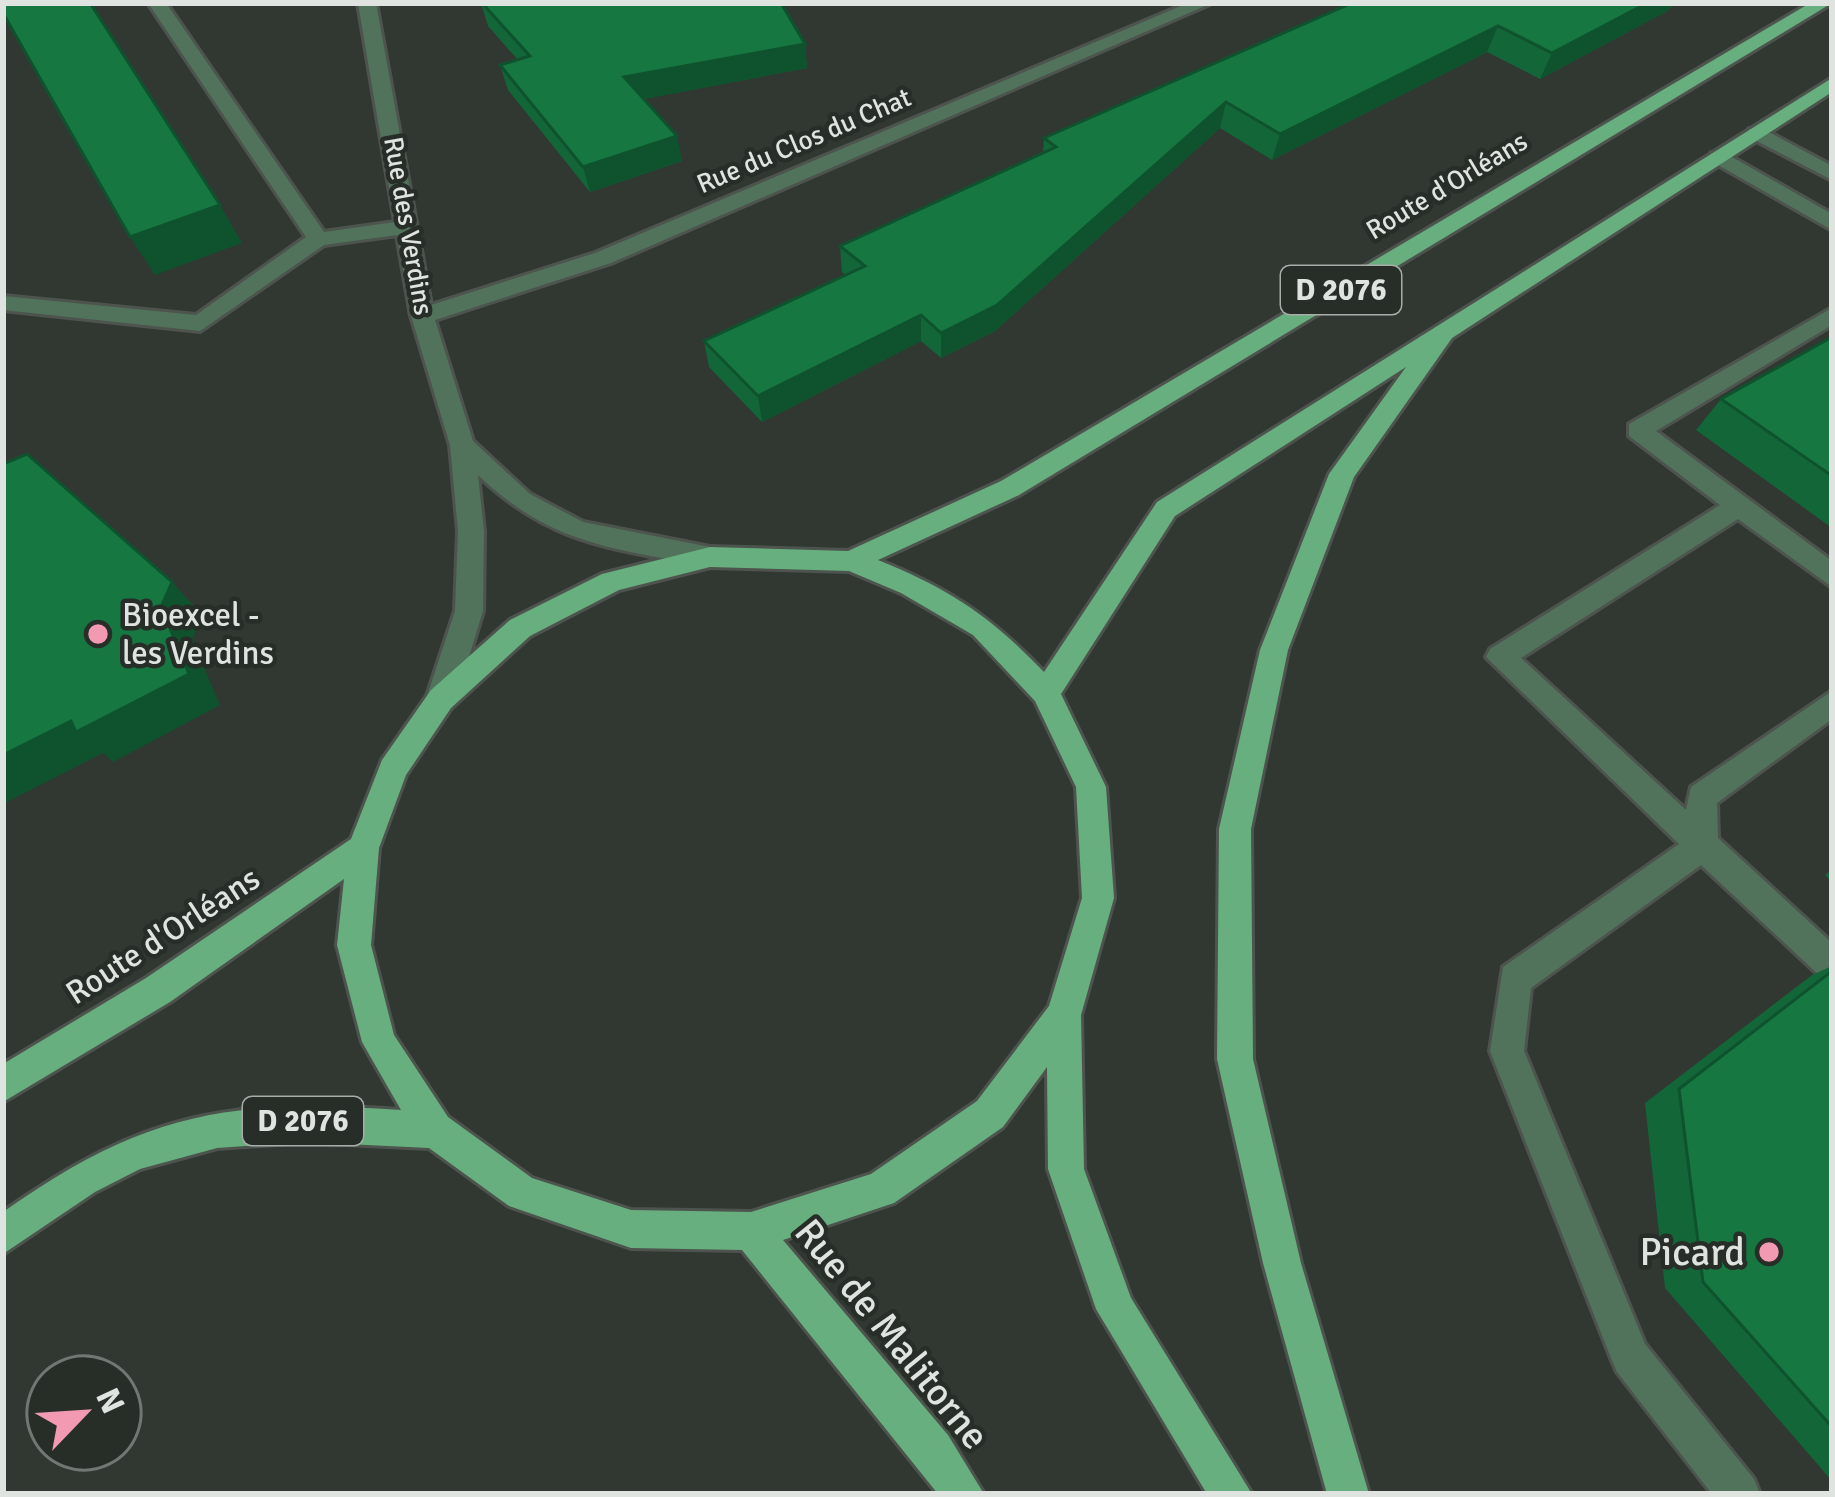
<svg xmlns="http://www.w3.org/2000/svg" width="1835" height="1497" font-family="Signika,sans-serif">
<rect width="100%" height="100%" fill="#313832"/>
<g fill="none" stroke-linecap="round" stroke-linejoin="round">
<g stroke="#4d544e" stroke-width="6">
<path id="minor" d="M148 3H166L324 232 395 222 358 3H376L431 305 595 253 1188 3H1212L611 263 435 320 473 441 530 494 583 522 710 547 723 557 710 567C614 548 552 546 478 475L484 531 483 611 456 699 451 708H431L426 699 455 611 458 531 450 445 411 316 397 235 324 245 200 331 3 310V296L196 315 306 237Z
M1749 129H1763L1832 166V180L1749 137Z
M1711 153H1725L1832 214V230L1711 161Z
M1832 308V325L1656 431 1832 561V587L1738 519 1521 658 1686 810 1691 787 1832 691V719L1717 803 1718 838 1832 943V981L1820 976 1701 865 1531 988 1524 1051 1645 1344 1754 1479 1760 1494H1712L1617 1372 1611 1358 1490 1051 1503 967 1679 844 1486 657 1490 649 1720 505 1629 436V424Z"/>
</g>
<g stroke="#4d544e" stroke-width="6">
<path id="major" d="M1810 3H1832L1019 495 878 560C950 589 990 616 1044 672L1157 502 1832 78V92L1452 338 1354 477 1288 650 1251 829 1253 1059 1301 1263 1369 1494H1327L1263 1263 1217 1059 1219 829 1260 650 1329 474 1406 367 1175 516 1061 694 1106 787 1114 898 1081 1015 1084 1169 1131 1298 1252 1494H1207L1096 1309 1048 1169 1047 1067 1003 1127 894 1203 783 1240 948 1435 984 1494H938L742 1250 631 1248 509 1206 429 1148 305 1142 217 1148 140 1169 95 1192 3 1254V1212C144 1112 230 1098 401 1110L362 1042 337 945 344 879 170 1002 3 1102V1064L146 978 351 839 382 760 431 690 510 620 602 574 710 547 848 551 1001 481ZM710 567 849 571 901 593 973 635 1035 701 1076 787 1082 898 1049 1006 977 1101 871 1174 751 1212 631 1210 532 1178 448 1117 394 1035 371 945 379 848 406 775 451 708 530 636 619 590Z"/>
</g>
<use href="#minor" fill="#51735b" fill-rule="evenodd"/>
<use href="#major" fill="#67af7e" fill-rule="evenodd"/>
</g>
<path fill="#136638" d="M481 3 805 44 807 68 643 99 682 161 590 192 508 90 500 65 518 60 488 26Z
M1352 3H1673L1669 10 1540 79 1487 52 1272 160 1220 128 995 331 941 358 921 341 762 422 709 367 704 341 846 275 842 272 840 246 1043 153 1044 138Z
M1832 337V528L1696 430 1721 399Z
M1832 870V882L1825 875Z
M1832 966V1481L1665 1288 1645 1103 1812 975Z"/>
<path fill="#0f532e" d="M1647 3H1673L1669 10 1540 79 1552 53Z
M1498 26 1487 52 1272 160 1280 134Z
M805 44 807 68 629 102 624 77Z
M1226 102 1220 128 995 331 941 358V333Z
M677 136 682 161 590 192 583 167Z
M220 205 242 243 155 275 130 237Z
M921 315V341L762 422 758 396Z
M172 582 202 615 192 640 220 705 113 762 103 753 3 804V755L161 607Z"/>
<path fill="#167741" stroke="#0f532e" stroke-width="3" d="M3 3H90L220 205 130 237 3 13Z
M482 3H781L805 44 624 77 677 136 583 167 500 65 530 56Z
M1352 3H1647L1552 53 1498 26 1280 134 1226 102 997 305 941 333 921 315 758 396 704 341 865 266 840 246 1056 147 1044 138Z
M1832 337V476L1721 399Z
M27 454 172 582 161 607 189 674 76 732 71 721 3 755V464Z
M1832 971V1427L1703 1282 1679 1089Z"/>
<g fill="#f19ab1" stroke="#272e28" stroke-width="4.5">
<circle cx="98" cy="634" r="12"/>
<circle cx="1769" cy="1252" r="12"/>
</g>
<g text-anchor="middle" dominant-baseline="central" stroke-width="9" stroke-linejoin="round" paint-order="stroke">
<g font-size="27" fill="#e0e4e1" stroke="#272e28">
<text transform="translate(804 141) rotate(-23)">Rue du Clos du Chat</text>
<text transform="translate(1447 186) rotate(-31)">Route d'Orléans</text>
<text transform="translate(408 226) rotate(80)">Rue des Verdins</text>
</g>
<g fill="#272e28" stroke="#a8adaa" stroke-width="3">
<rect x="1281" y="266" width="120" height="48" rx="9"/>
<rect x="243" y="1097" width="120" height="48" rx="9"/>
</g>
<g font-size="30" font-weight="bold" fill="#e0e4e1">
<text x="1341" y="290">D 2076</text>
<text x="303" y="1121">D 2076</text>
</g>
<g font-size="33" fill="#e0e4e1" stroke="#272e28" text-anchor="start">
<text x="122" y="615">Bioexcel -<tspan x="122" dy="38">les Verdins</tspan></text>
</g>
<g font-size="33" fill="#e0e4e1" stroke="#272e28">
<text transform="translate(163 936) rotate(-33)">Route d'Orléans</text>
</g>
<g font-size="39" fill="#e0e4e1" stroke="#272e28" text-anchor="end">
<text x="1745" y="1252">Picard</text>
</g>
<g font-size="39" fill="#e0e4e1" stroke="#272e28">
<text transform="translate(892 1334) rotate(51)">Rue de Malitorne</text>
</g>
</g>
<rect width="1835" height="1497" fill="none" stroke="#e0e4e1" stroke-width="12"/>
<g transform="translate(84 1413) rotate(65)"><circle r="57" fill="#272e28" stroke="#717772" stroke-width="3"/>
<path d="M0-9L21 45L0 30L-21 45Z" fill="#f19ab1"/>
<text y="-18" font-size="33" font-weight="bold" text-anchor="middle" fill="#e0e4e1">N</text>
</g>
</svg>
